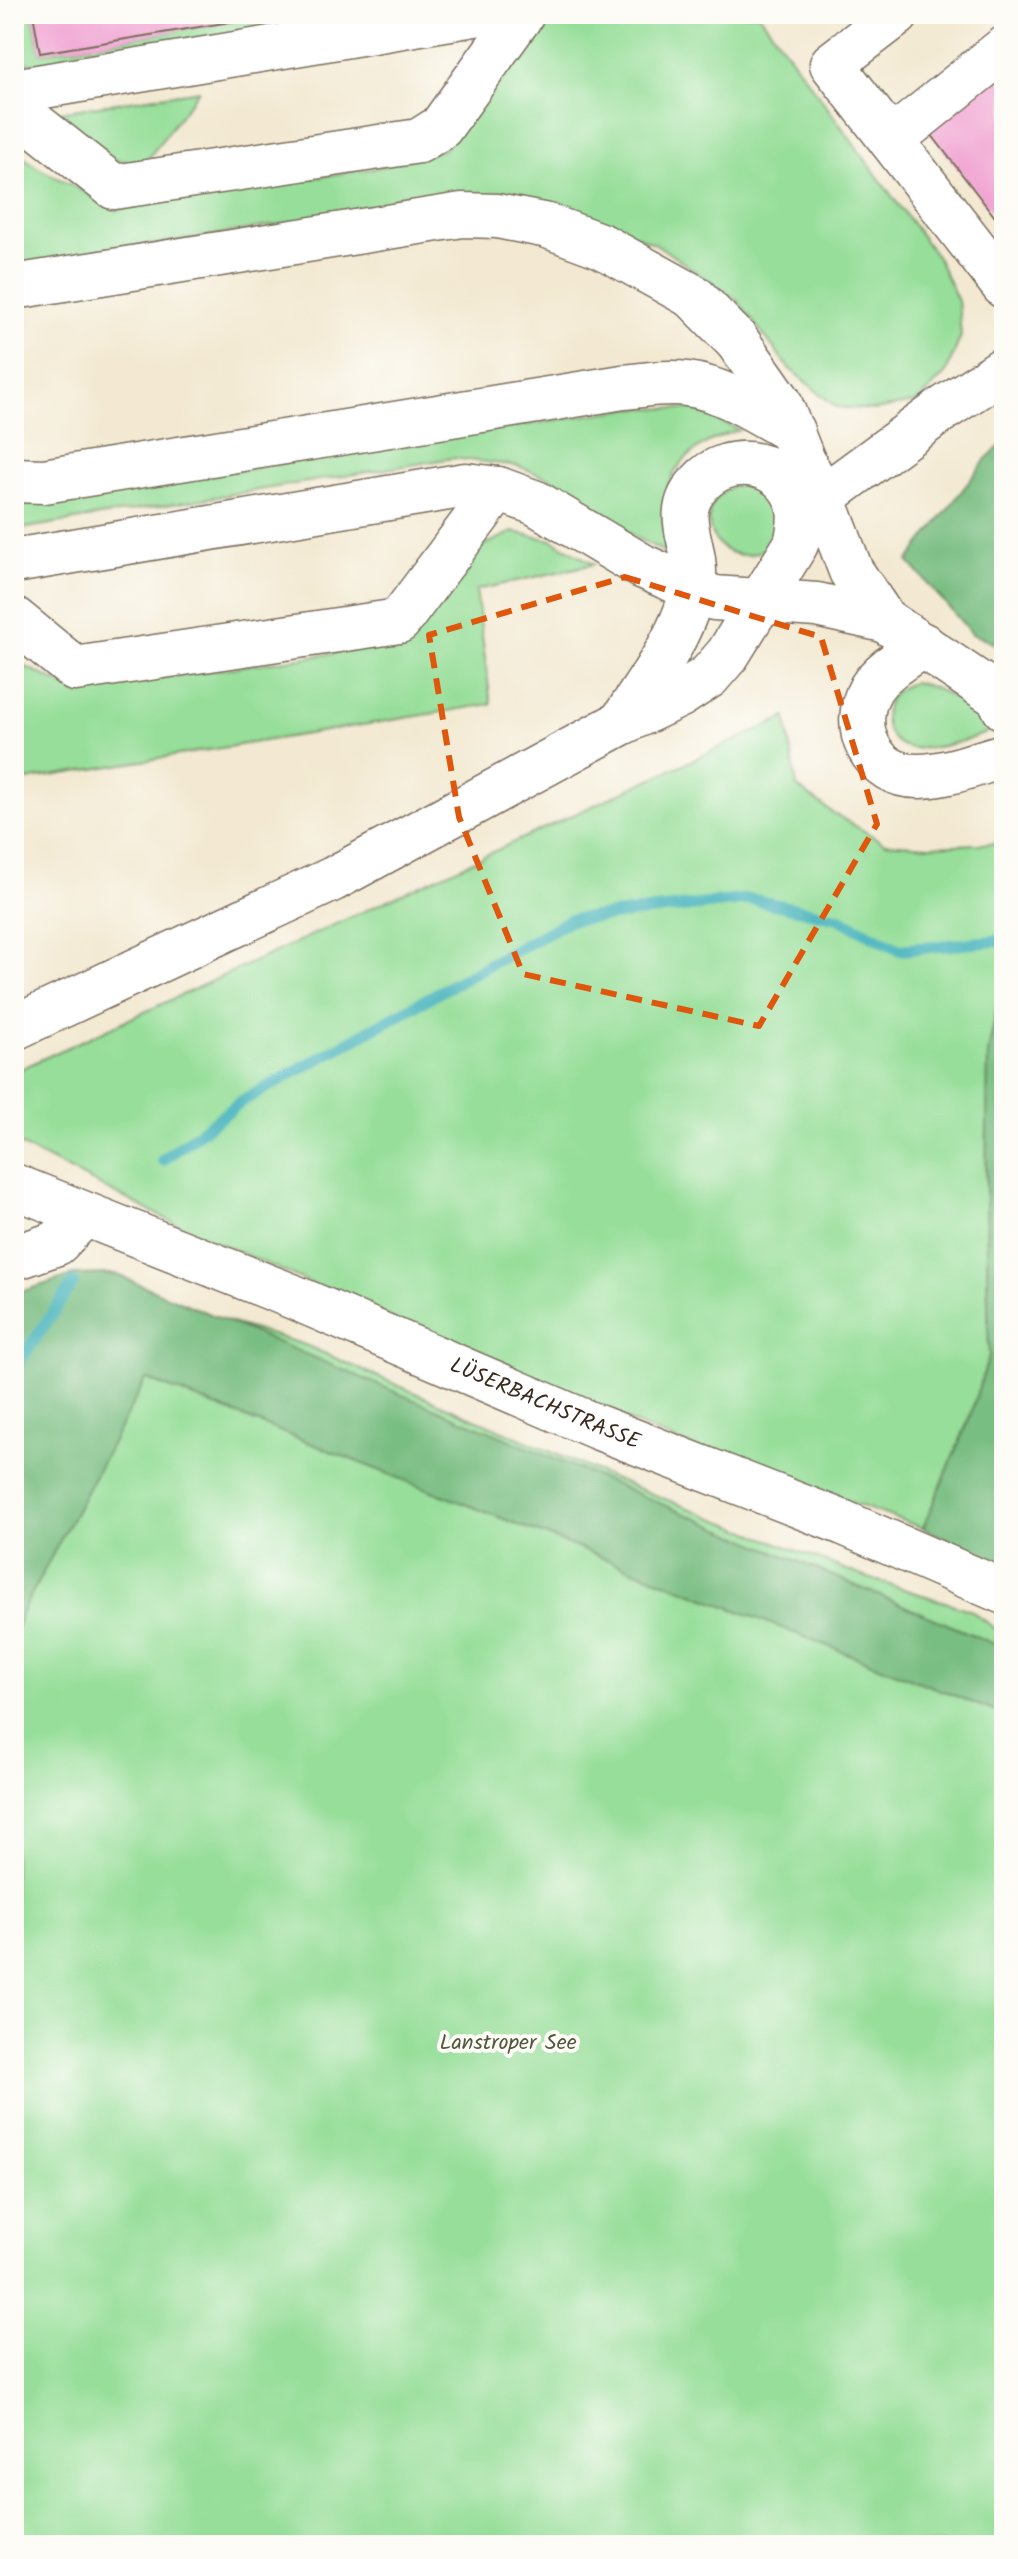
<svg xmlns="http://www.w3.org/2000/svg" width="1018" height="2559" font-family="Kalam,sans-serif">
<rect width="100%" height="100%" fill="#fdfcf7"/>
<filter id="ink" filterUnits="userSpaceOnUse"><feTurbulence type="fractalNoise" baseFrequency=".0125" numOctaves="2"/><feDisplacementMap in="SourceGraphic" scale="16" xChannelSelector="R" yChannelSelector="G"/><feConvolveMatrix kernelMatrix="1 2 1 2 8 2 1 2 1" color-interpolation-filters="sRGB"/></filter>
<filter id="wash" filterUnits="userSpaceOnUse"><feTurbulence type="fractalNoise" baseFrequency=".006" numOctaves="4" result="noise"/><feDisplacementMap in="SourceGraphic" scale="32" xChannelSelector="R" yChannelSelector="G"/><feGaussianBlur stdDeviation="1.8" result="paint"/><feColorMatrix in="noise" values="0 0 0 0 0 0 0 0 0 0 0 0 0 0 0 0 0 1.4 0 .05"/><feComposite in="paint" operator="in"/></filter>
<g filter="url(#wash)">
<rect width="100%" height="100%" fill="#f3e9d2"/>
<path fill="#96de99" stroke="#68845c" stroke-width="2" d="M14 14H33L40 53 277 14H362L39 65 14 60Z
M550 14H759L938 259 958 301 961 336 946 373 918 402 875 410 836 407 789 368 737 300 656 244 567 208 461 195 14 267V150L38 168 117 209 376 168 444 149Z
M199 90 145 163 93 158 41 115Z
M633 408 692 409 740 430C676 447 654 487 667 551H662L632 535 559 482 518 466 453 458 14 530V506Z
M709 520a35 35 0 1 1 70 0a35 35 0 1 1-70 0Z
M513 532 552 540 594 564 476 590 491 704 14 782V661L74 690 372 648 407 636 484 545Z
M913 682C943 687 967 706 989 727L986 733C965 741 934 750 912 748 884 745 876 709 897 691 901 687 908 685 913 682Z
M786 717 797 787 833 813 885 843 929 846 1004 843V972L988 1053 986 1199 989 1356 969 1420 923 1528 664 1436 184 1228 14 1142V1072Z
M74 1275 305 1345 609 1477 862 1576 970 1610 1004 1635V2545H14V1294Z"/>
<path fill="#78bd81" stroke="#5a7450" stroke-width="2" d="M1004 443V648L972 634 908 561 988 457Z
M1004 972V1566L923 1528 969 1419 989 1356 986 1199 988 1053Z
M115 1274 1004 1648V1715L146 1379 22 1612 14 1638V1294L74 1275Z"/>
<g fill="none" stroke-linecap="round" stroke-linejoin="round">
<path stroke="#40b1ba" stroke-width="12" d="M163 1160 242 1101 570 920 750 899 838 918 900 950 1004 940
M14 1370 73 1283"/>
</g>
<g id="blocks">
<path fill="#f1a5d3" d="M33 14H267V16L40 53Z
M1004 72V223L1001 225 928 130Z"/>
</g>
</g>
<g filter="url(#ink)">
<use href="#blocks" fill-opacity="0" stroke="#7b6d5d" stroke-width="2"/>
<g fill="none" stroke-linecap="round" stroke-linejoin="round">
<g stroke="#7b6d5d" stroke-width="47">
<g id="minor">
<path d="M897 14 832 64 1004 286"/>
<path d="M14 91 474 14"/>
<path d="M14 108 114 187 419 141 441 127 522 14"/>
<path d="M891 140 1004 49"/>
<path d="M14 287 462 215 497 216 548 226 602 246 694 297 737 341 779 401 803 461 823 497 851 571 884 620"/>
<path d="M14 480 44 481 623 387C644 385 667 381 687 384 725 389 759 413 792 431"/>
<path d="M799 507 823 497 943 409 1004 369"/>
<path d="M14 561 466 485 498 489 536 503 642 566 714 598 817 605 884 620 999 697 1004 708"/>
<path d="M14 619 75 669 399 621 498 489"/>
<path d="M923 645C906 657 882 670 871 688 848 728 872 777 919 776 947 776 977 763 1004 756"/>
<path d="M14 1028 333 879 621 723 680 695 709 676 728 654 796 544C799 531 801 520 799 508 789 461 729 449 699 484 672 514 694 539 694 571 695 619 648 683 621 723"/>
<path id="s1" d="M14 1186 289 1295 597 1427 844 1523 1004 1592"/>
<path d="M14 1258 57 1243 84 1215"/>
</g>
</g>
<use href="#minor" stroke="#fff" stroke-width="44"/>
</g>
</g>
<path fill="none" stroke="#df570d" stroke-width="6" stroke-dasharray="16 10" stroke-linejoin="round" d="M625 577 821 637 877 824 759 1026 523 974 459 817 429 635Z"/>
<g text-anchor="middle" dominant-baseline="central" stroke-width="8" stroke-linejoin="round" paint-order="stroke">
<g font-size="22" fill="#3b2a1e" stroke="#fdfcf7">
<text stroke="none"><textPath href="#s1" startOffset="574">LÜSERBACHSTRASSE</textPath></text>
</g>
<g font-size="22" fill="#52573d" stroke="#fdfcf7">
<text x="508" y="2043">Lanstroper See</text>
</g>
</g>
<rect width="1018" height="2559" fill="none" stroke="#fdfcf7" stroke-width="48"/>
</svg>
